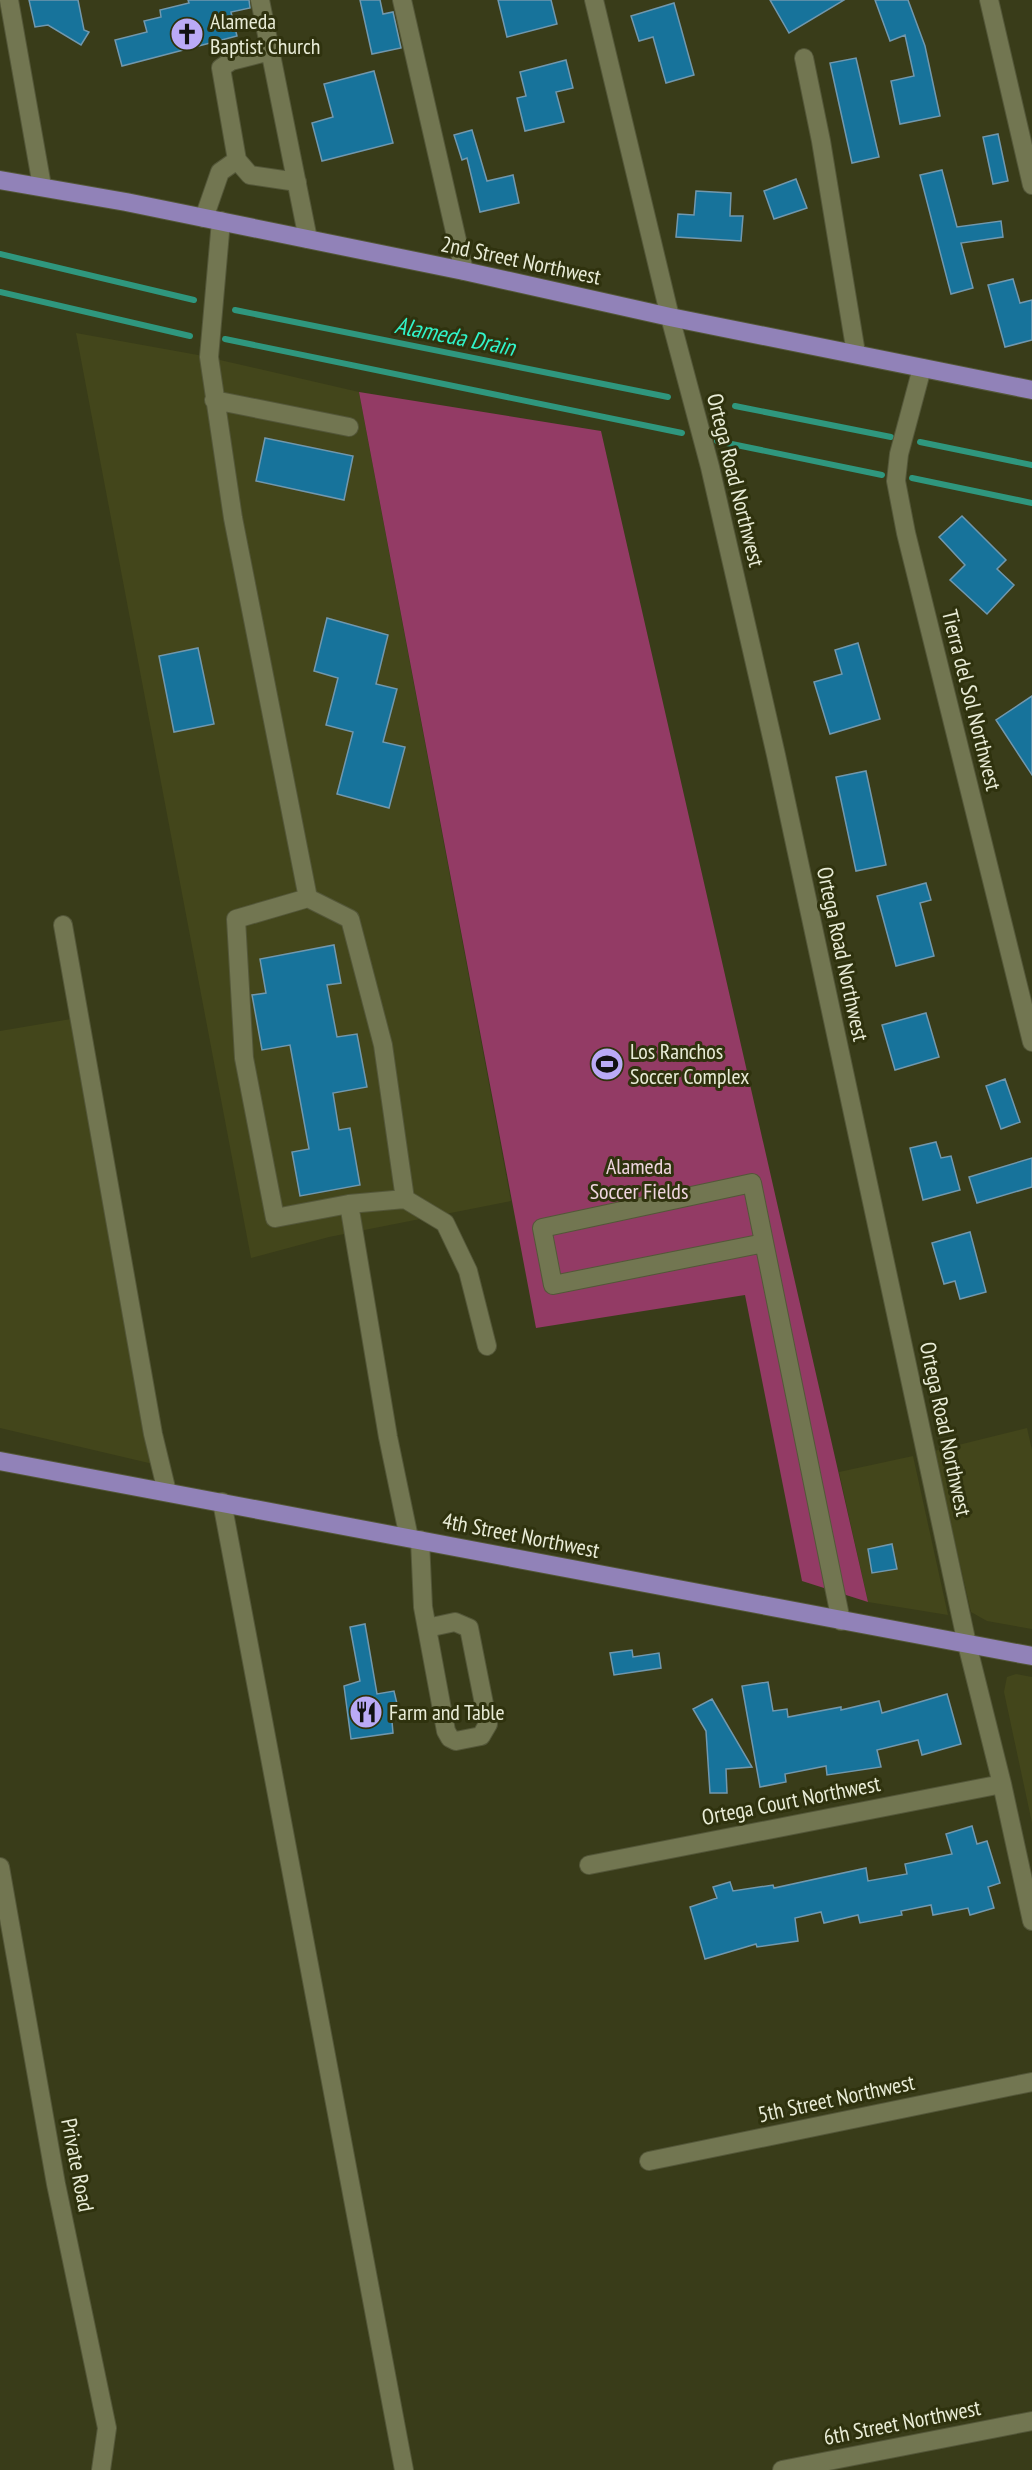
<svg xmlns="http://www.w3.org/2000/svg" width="1032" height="2470" font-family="'PT Sans Narrow',sans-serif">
<rect width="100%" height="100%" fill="#393c19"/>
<path fill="#43461b" d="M76 333 198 355 359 392 511 1201 329 1237 251 1258Z
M71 1019 153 1464 0 1428V1031Z
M1027 1428 1032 1450V1629L987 1621 971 1612 934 1451Z
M913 1456 948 1615 868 1602 839 1472Z
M1016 1674 1032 1677V1823L1004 1692 1007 1677Z"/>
<path fill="#933b65" d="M359 392 601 431 868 1602 802 1581 745 1295 536 1328Z"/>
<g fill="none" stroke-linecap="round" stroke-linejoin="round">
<path stroke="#2f977e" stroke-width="6" d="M0 254 194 300
M0 292 190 336
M235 310 668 397
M225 339 682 433
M735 406 891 437
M717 441 882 475
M920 442 1032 465
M912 478 1032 503"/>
</g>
<path fill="#17739b" stroke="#7198ae" stroke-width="1.5" d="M29 0H78L84 30 89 32 81 45 48 25 35 27Z
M188 0H249L250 8 231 12 237 36 122 66 115 40 147 32 144 21 161 17 160 10 189 3Z
M360 0H380L383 14 393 12 401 48 372 54Z
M498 0H551L557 24 507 37Z
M770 0H844L789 33Z
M875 0H908L925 46 940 116 900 124 891 81 914 76 905 35 890 41Z
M674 3 694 75 666 83 653 37 639 41 631 16Z
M856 58 879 157 852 163 830 63Z
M566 60 573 88 556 92 564 122 525 131 517 98 526 96 520 72Z
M374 71 393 143 322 161 312 123 333 117 324 84Z
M472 130 487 181 513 175 519 203 480 212 467 158 462 160 454 135Z
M998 134 1008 181 993 184 983 137Z
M942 170 957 227 1001 221 1003 237 961 243 973 288 951 294 920 175Z
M796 179 807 208 774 219 764 191Z
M696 191 731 193 730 216H743L741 241 676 237 678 214 694 215Z
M1013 279 1020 303 1032 300V340L1005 347 988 285Z
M265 438 353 456 344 500 256 481Z
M962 516 1006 560 997 569 1014 585 987 614 950 580 965 565 939 537Z
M327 618 388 635 376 684 397 689 383 742 405 747 389 808 337 794 353 732 326 725 338 678 314 671Z
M858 643 880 719 830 734 814 682 842 674 835 650Z
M198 648 214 724 174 732 159 656Z
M1032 696V775L996 720Z
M866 771 886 865 856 871 836 777Z
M926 883 931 900 920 903 934 956 896 966 877 896Z
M334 945 341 983 327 985 337 1037 357 1034 367 1087 333 1093 339 1130 350 1128 360 1185 300 1196 292 1152 309 1149 290 1045 262 1050 252 995 266 993 260 959Z
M926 1013 939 1057 895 1070 882 1025Z
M1005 1079 1020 1122 1001 1129 986 1086Z
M936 1142 941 1158 951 1156 960 1190 923 1200 910 1148Z
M1032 1158V1187L977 1203 969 1177Z
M970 1232 986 1292 960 1299 955 1281 944 1284 932 1243Z
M892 1544 897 1569 872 1573 868 1549Z
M365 1624 377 1694 394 1691 398 1708 391 1710 393 1733 351 1739 344 1686 360 1681 350 1627Z
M632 1650 633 1657 659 1653 661 1668 614 1675 610 1653Z
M768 1682 773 1711 787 1709 788 1717 841 1707V1710L879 1701 882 1713 947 1694 961 1744 922 1755 918 1740 877 1750 881 1767 827 1775 826 1766 785 1774 786 1782 760 1787 742 1686Z
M712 1699 752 1767 726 1769 727 1793H710L706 1731 693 1709Z
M972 1826 977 1844 987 1841 1000 1883 988 1887 994 1908 970 1915 968 1908 933 1915 931 1905 901 1911 902 1915 860 1923 858 1915 824 1923 821 1912 795 1918 798 1941 757 1947 756 1944 705 1959 690 1907 717 1898 713 1887 730 1882 733 1891 773 1885 774 1888 866 1868 868 1881 907 1874 905 1864 952 1854 946 1834Z"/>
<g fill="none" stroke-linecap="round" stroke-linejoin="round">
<g stroke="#545739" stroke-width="20">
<path id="minor" d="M9 0 42 186
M260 0 308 239
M402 0 464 271
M594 0 670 317 710 467 776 755 967 1644 1002 1784 1032 1921
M989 0 1032 185
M270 51 231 61 221 68 237 160 250 175 297 182
M804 58 821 141 856 353
M204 218 220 172 237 160
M221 221 209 357 233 518 308 898 236 919 244 1058 275 1218 349 1204 405 1199 383 1045 350 919 308 898
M922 368 899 454 896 481 906 533 1032 1042
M214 400 349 427
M63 925 153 1434 167 1492
M405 1199 445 1223 468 1271 487 1346
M349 1204 388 1437 409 1538
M764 1243 553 1285 542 1228 752 1183 841 1621
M222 1502 404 2470
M420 1540 423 1607 446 1731 450 1738 456 1741 481 1736 488 1724 469 1628 455 1622 427 1628
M589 1865 1002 1784
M0 1867 56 2184 107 2428 101 2470
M649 2161 1032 2082
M782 2470 1032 2421"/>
</g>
<g stroke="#545739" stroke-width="20">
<path id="major" d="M0 180 126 202 464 271 670 317 1032 390
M0 1461 1032 1656"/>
</g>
<use href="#minor" stroke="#727651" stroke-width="18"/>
<use href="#major" stroke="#9182b8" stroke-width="18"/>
</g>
<defs>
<g id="church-disc" transform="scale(1.725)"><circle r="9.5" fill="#baaaf6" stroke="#2f320e"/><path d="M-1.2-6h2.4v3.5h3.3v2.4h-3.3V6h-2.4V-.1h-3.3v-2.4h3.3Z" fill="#111"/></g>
<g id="stadium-disc" transform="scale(1.725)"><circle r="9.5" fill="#baaaf6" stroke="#2f320e"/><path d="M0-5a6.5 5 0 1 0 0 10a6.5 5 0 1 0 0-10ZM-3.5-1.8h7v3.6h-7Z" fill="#111"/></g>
<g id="restaurant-disc" transform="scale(1.725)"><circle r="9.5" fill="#baaaf6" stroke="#2f320e"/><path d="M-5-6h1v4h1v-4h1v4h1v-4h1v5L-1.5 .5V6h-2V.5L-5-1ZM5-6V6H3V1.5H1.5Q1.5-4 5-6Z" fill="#111"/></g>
</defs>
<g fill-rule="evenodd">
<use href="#church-disc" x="187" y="34"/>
<use href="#stadium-disc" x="607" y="1064"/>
<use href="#restaurant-disc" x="366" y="1712"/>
</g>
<g text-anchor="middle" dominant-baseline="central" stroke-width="6" stroke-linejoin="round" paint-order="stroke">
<g font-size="22" fill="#e9ecd7" stroke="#2f320e" text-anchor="start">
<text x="210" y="21">Alameda<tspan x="210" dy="25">Baptist Church</tspan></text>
<text x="630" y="1051">Los Ranchos<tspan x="630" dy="25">Soccer Complex</tspan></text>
<text x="389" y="1712">Farm and Table</text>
</g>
<g font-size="22" fill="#e9ecd7" stroke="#2f320e">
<text transform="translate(521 260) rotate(12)">2nd Street Northwest</text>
<text transform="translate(736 480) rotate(76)">Ortega Road Northwest</text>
<text transform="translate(972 700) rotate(76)">Tierra del Sol Northwest</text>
<text transform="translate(843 954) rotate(78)">Ortega Road Northwest</text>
<text transform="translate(946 1429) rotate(78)">Ortega Road Northwest</text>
<text transform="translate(521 1535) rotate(11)">4th Street Northwest</text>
<text transform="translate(791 1800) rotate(-11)">Ortega Court Northwest</text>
<text transform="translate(836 2098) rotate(-12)">5th Street Northwest</text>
<text transform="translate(78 2165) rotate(79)">Private Road</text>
<text transform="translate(902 2422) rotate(-11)">6th Street Northwest</text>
</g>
<g font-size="22" fill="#efd5df" stroke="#2f320e">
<text x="639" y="1166">Alameda<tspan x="639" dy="25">Soccer Fields</tspan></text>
</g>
<g font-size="24" font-style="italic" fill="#31f3c9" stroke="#2f320e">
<text transform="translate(455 336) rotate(11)">Alameda Drain</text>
</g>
</g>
</svg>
